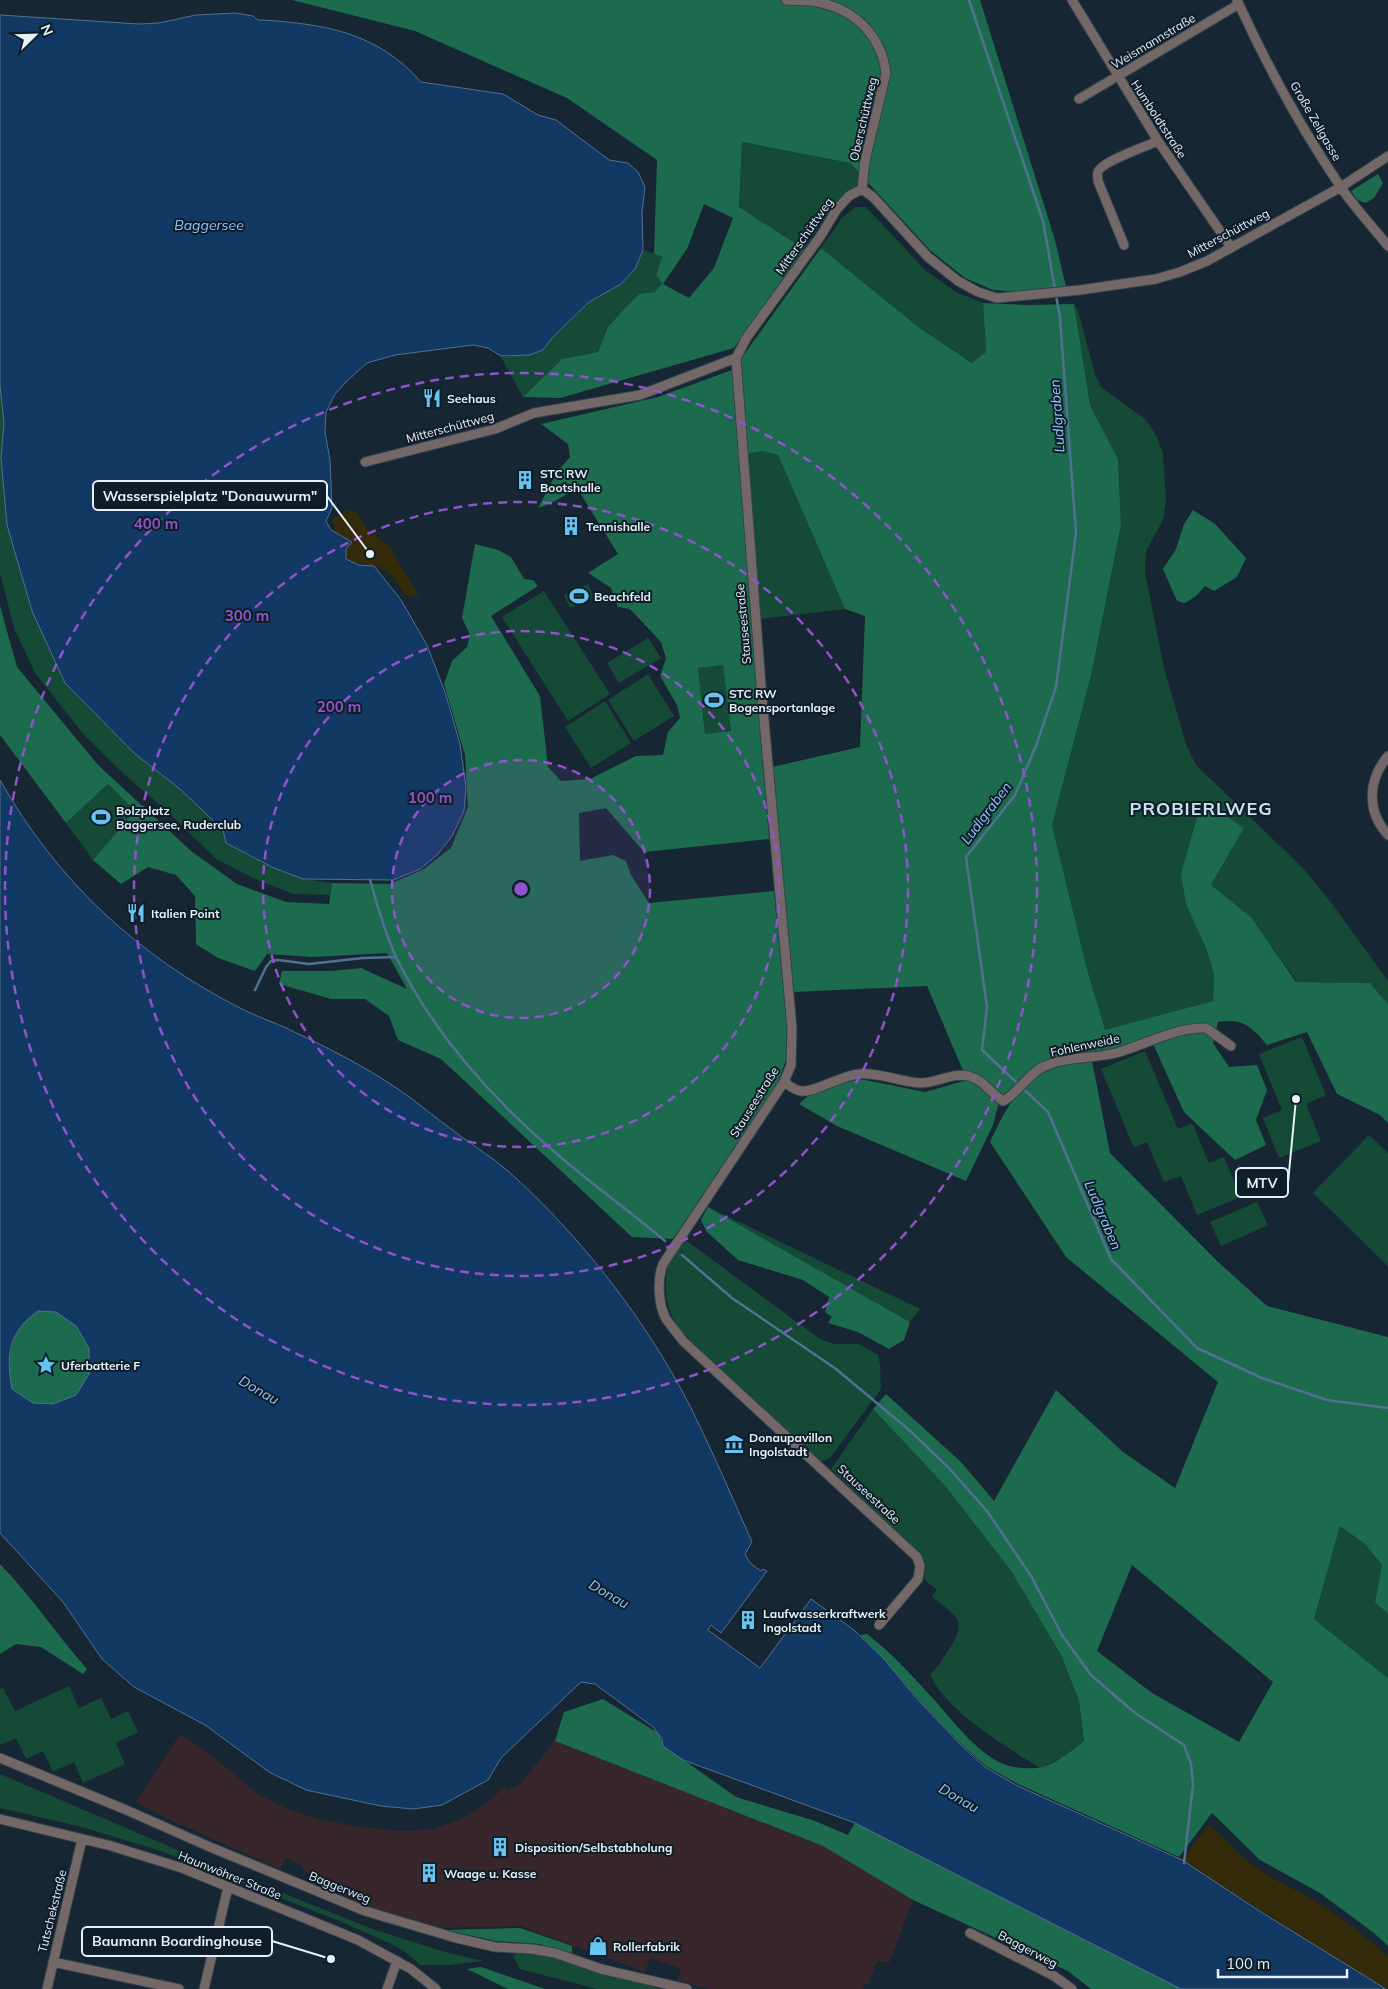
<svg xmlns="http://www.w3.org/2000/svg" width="1388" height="1989" font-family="Mulish,sans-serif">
<rect width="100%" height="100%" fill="#172633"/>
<path fill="#38262d" d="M180 1734 207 1752 259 1795 289 1810 326 1821 368 1828 399 1831 435 1829 468 1816 492 1799 504 1786 508 1790 520 1784 555 1741 823 1846 913 1900 889 1963 880 1961 875 1964 869 1985 864 1984 863 1989H710L678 1981 681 1969 667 1964 650 1958 645 1972 520 1926 442 1928 366 1907 331 1889 323 1880 305 1872 302 1865 285 1858 280 1869 170 1820 136 1802Z"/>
<path fill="#154a37" d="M742 142 850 163 858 172V186C834 201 820 226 804 249L739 207Z
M855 207H866L925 270 956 292 983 303 986 352 973 363 917 326 821 248 842 218Z
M643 250 662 257 656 275 662 282 655 292 639 294 624 309 608 327 598 352 562 359 523 397 501 357 529 355 543 350 552 338 589 302 621 284 635 269Z
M1074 304 1078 311 1095 374 1101 387 1145 419 1156 435 1163 453 1166 501 1163 520 1146 551 1145 572 1164 668 1187 747 1196 765 1302 867 1333 905 1388 981V1004L1370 983 1297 982 1251 917 1211 885 1244 828 1203 801 1206 948 1214 974 1213 1001 1105 1031 1087 969 1052 825 1091 676 1121 525 1118 459 1090 405Z
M0 386 4 423 1 458 7 525 181 790 223 830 226 843 274 868 303 879 332 883 330 895 294 894 257 880 216 859 166 810 126 776 84 735 35 673 14 628 0 573Z
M762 451 778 455 845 609 759 619 745 454Z
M588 584 594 598 570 608 564 595Z
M544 591 610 694 568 721 502 617Z
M648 638 661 658 619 683 607 663Z
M723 665 731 732 705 734 698 668Z
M648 674 674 716 634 741 608 700Z
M605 701 631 743 591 768 565 727Z
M108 784 135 811 93 860 66 823Z
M1302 1037 1326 1095 1306 1104 1321 1141 1279 1158 1263 1118 1282 1110 1259 1054Z
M1145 1051 1178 1129 1192 1123 1209 1163 1224 1157 1241 1197 1197 1215 1181 1176 1164 1182 1147 1142 1134 1148 1101 1069Z
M1369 1135 1388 1153V1266L1313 1193Z
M1257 1202 1268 1225 1221 1246 1210 1222Z
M708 1207 920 1309 910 1322Z
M684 1239 820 1339 833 1344H859L878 1355 880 1365 881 1389 830 1458 823 1461 818 1460 693 1343C675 1324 666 1313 666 1285 666 1277 666 1269 669 1262 673 1254 679 1246 684 1239Z
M873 1409 946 1487 1011 1571 1061 1655 1079 1701 1084 1741 1062 1758 1040 1768C1008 1748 943 1709 930 1674 937 1669 942 1660 947 1652 969 1621 958 1617 932 1597L937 1589C920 1578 926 1580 923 1564 922 1560 920 1556 918 1552L831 1469Z
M1340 1526 1365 1544 1382 1565 1375 1603 1388 1613V1678L1314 1619Z
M69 1686 79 1708 101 1698 111 1719 128 1711 138 1732 116 1743 125 1764 83 1783 74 1762 53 1772 43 1751 26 1759 16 1738 0 1745V1689L3 1688 15 1711Z
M0 1774 203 1861 375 1930 442 1951 483 1961 448 1965H420L404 1951 391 1944 337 1920 158 1850 82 1827 0 1808Z
M518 1952H529L555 1957 660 1989H597L520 1969 513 1956Z"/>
<path fill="#1c6b4f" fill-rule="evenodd" d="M292 0H980L1055 240 1066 287 1020 292 993 290 965 278 930 250 850 163 742 142 739 207 804 249 734 348 560 398 523 397 562 359 598 352 608 327 624 309 639 294 655 292 662 283 656 275 662 257 654 254 657 160 567 98 415 31ZM704 204 733 218 714 268 689 298 663 284 687 249Z
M1378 174 1383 183 1374 198 1366 203 1357 200 1351 191Z
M821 248 917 326 972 363 986 352 983 303 1028 305 1074 304 1090 405 1118 459 1121 525 1091 676 1052 825 1087 969 1105 1030 1213 1001 1214 974 1206 948 1186 904 1181 874 1202 800 1244 828 1211 885 1251 917 1296 982 1370 983 1388 1004V1123L1380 1115 1337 1094 1307 1032 1267 1045C1252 1027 1243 1018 1218 1022L1213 1043 1229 1067 1257 1065 1267 1090 1256 1120 1266 1145 1235 1160 1184 1112 1150 1037 1098 1053 1049 1060 1029 1071 999 1102 993 1125 966 1181 837 1126 799 1104 810 1094 833 1086 860 1079 925 1092 967 1080 927 986 793 992 772 767 860 747 865 616 845 609 778 455 762 451 745 454 740 360Z
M732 370 769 839 644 852 606 808 579 813 580 861 613 855 626 861 631 875 649 903 774 891 787 1026 786 1060 778 1082 673 1239 632 1237 441 1059 398 1040 389 1016 365 999H331L279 984 282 971H332L361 968 407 989 387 953 313 957 267 954 255 971 218 958 196 944 195 896 176 875 148 867 121 884 93 860 135 811 108 784 66 823 0 735V606L17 667 98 765 191 851 237 884 286 902 329 904 332 883 390 884 424 869 451 848 468 807 465 755 444 684 452 661 467 647 470 635 462 618 475 544 498 550 511 557 524 579 533 580 538 586 491 616 540 696 548 767 561 781 590 779 636 756 663 755 668 732 680 718 677 705 660 676 666 658 661 642 630 609 618 607 611 588 588 573 618 554 577 488 550 504 538 508 557 472 570 457 568 444 541 424 658 397ZM723 665 731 731 705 734 698 668Z
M1193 510 1215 524 1246 558 1237 577 1214 591 1205 586 1196 596 1185 603 1177 601 1163 569 1176 549 1184 524Z
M1092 1061 1110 1153 1217 1261 1267 1306 1388 1337V1613L1375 1603 1382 1565 1365 1544 1340 1526 1314 1619 1388 1678V1946L1374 1933 1320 1893 1260 1860 1212 1813 1179 1857 1018 1784 986 1766 960 1743 920 1701 883 1658 860 1635 867 1634C893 1654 916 1680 938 1704 956 1725 977 1752 1003 1764 1014 1768 1026 1769 1037 1768 1054 1766 1071 1751 1084 1741L1079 1701 1061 1655 1011 1571 946 1487 873 1409 886 1394 961 1462 994 1501 1056 1390 1123 1452 1175 1488 1218 1382 1066 1257 990 1142C1004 1112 1024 1071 1060 1064 1071 1062 1081 1062 1092 1061ZM1132 1565 1273 1682 1239 1742 1152 1693 1097 1651Z
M708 1207 910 1322 904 1340 889 1349 858 1332 828 1323 832 1317 825 1312 829 1297 803 1280 738 1260 706 1231 701 1220Z
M38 1311 57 1312 76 1326 89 1348V1374L76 1395 53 1404 33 1403 12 1389C7 1355 8 1333 38 1311Z
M0 1564C32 1597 57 1635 87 1669L83 1674 41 1647 16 1644 0 1654Z
M603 1699 658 1733 664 1746 736 1797 815 1821 848 1835 855 1823 1181 1989H1091L1068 1971 913 1900 823 1846 555 1741 564 1712Z
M520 1928 572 1946V1954L539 1944 496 1941 445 1930Z
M481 1967 545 1989H508L467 1969Z"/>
<path fill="#342b0a" d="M348 510 356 511 366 528 389 546 419 596 405 595C397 583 390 568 374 566 361 563 359 565 346 559V549L331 530H335L332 519Z
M1209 1824 1246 1860 1274 1879 1311 1898 1347 1922 1388 1956V1989L1343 1963 1182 1860Z"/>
<path fill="#123964" stroke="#527091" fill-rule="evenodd" d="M236 13 253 16 258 20H262C324 24 377 32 421 82L503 94 538 115 556 120 609 160 628 163 638 172 645 187 642 212 643 250 635 269 621 284 589 302 552 338 543 350 529 355 501 356 488 348 473 345 395 355 367 363 347 381 335 394 326 412 325 432 330 460 332 508 326 521 331 530 352 542 346 549V559L359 565 374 566 401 600 427 645 446 695 460 744 466 787 464 811 452 836 437 855 420 869 393 880 303 879 274 868 226 843 223 830 181 790 134 753 65 683 32 611 7 525 1 458 4 423 0 386V15L139 24 159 23 196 15Z
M0 780C57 881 138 956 240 1008 255 1016 271 1021 286 1028 324 1046 363 1065 398 1089 417 1102 436 1118 455 1132 472 1145 492 1157 508 1171 580 1235 646 1320 690 1406 712 1450 732 1497 752 1542L745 1554 750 1563 761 1571 763 1569 767 1571 721 1633 711 1625 708 1630 760 1668 811 1599 854 1630 883 1658 919 1701 959 1743 985 1767 1018 1786 1182 1860 1261 1912 1386 1989H1181L855 1823 683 1760 663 1746 662 1739 653 1727 595 1684 581 1682 501 1758 488 1780 442 1805 413 1809 381 1806 306 1790 269 1772 205 1725 134 1687 102 1659 63 1602 0 1533ZM38 1311 56 1312 76 1326 89 1348V1374L76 1395 53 1404 33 1403 12 1389C6 1355 8 1332 38 1311Z"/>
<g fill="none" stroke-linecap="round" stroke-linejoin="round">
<path stroke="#527091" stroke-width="2.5" d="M969 0 1043 221 1060 318 1076 533 1056 687 1036 746 1015 795 966 857 987 1007 982 1050 1048 1112 1111 1259 1197 1348 1262 1378 1327 1400 1388 1408
M370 880C378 907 385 934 397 959 436 1038 497 1104 564 1160 597 1188 632 1213 665 1241
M255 990 266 967 271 961 278 960 309 964 363 958 396 957
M682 1255 732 1298 836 1369 908 1429 948 1467 987 1511 1031 1576 1062 1635 1091 1675 1135 1713 1184 1745 1191 1764 1193 1785 1184 1863"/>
<g stroke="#34424f" stroke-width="11">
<path id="minor" d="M786 0C796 1 807 0 817 2 855 9 881 35 886 73L865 161 862 189
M1072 0 1158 141 1231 247
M1237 0C1266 64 1301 128 1340 186 1354 207 1372 226 1388 246
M1079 99 1239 4
M862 189 873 197 928 257 958 281 978 292 997 298 1080 290 1156 279 1180 272 1207 261 1341 187 1388 156
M1124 245 1098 181C1098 178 1097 175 1098 172 1101 162 1147 146 1158 141
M736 358 762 698 792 1028 791 1065 784 1082 663 1264C657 1279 658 1304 666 1319 671 1326 678 1334 683 1341L917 1557 920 1566 918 1579 879 1625
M365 462 495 429 534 413 640 395 736 358 747 337 820 237 837 209 849 196 862 189
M1388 756C1368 780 1366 811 1388 835
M784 1082C790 1086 794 1090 801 1091 814 1093 842 1075 859 1074 879 1072 900 1082 920 1083 938 1083 952 1072 969 1076 984 1080 990 1093 1003 1101 1016 1095 1027 1076 1041 1068 1064 1056 1092 1059 1116 1053 1145 1045 1175 1027 1206 1028L1231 1046
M0 1758 124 1809 210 1847 365 1911 456 1938 495 1947 532 1949 555 1953 601 1969 687 1989
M0 1819 108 1845 182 1868 358 1940 411 1969 436 1989
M970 1933 1054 1976 1072 1989
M53 1962 179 1989
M47 1989 82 1839
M204 1989 228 1887
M387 1989 397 1961"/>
</g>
<use href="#minor" stroke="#736867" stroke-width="9"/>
</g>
<circle cx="521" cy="889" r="129" fill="#9153cb" fill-opacity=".12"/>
<g fill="none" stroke="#9153cb" stroke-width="2.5" stroke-dasharray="9 6">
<circle cx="521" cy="889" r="129"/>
<circle cx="521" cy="889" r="258"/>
<circle cx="521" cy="889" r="387"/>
<circle cx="521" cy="889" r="516"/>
</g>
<defs>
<g id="restaurant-bare" transform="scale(1.5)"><path d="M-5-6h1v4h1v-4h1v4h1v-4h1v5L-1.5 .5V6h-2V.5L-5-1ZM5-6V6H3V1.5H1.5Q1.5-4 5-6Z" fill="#67c4f0" stroke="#0e1d28" stroke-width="2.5" paint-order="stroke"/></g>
<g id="building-bare" transform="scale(1.5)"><path d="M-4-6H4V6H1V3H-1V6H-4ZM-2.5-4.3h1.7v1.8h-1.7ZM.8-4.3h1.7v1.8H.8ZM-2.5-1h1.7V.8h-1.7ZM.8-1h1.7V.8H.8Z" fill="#67c4f0" stroke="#0e1d28" stroke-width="2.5" paint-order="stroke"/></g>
<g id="stadium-bare" transform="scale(1.5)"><path d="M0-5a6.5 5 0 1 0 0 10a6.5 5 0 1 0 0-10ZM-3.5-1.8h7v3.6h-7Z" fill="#67c4f0" stroke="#0e1d28" stroke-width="2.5" paint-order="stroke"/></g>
<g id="sight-bare" transform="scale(1.5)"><path d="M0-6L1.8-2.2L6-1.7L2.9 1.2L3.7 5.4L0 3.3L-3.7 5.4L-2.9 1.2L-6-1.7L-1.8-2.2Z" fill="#67c4f0" stroke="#0e1d28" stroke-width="2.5" paint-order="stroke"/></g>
<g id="museum-bare" transform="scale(1.5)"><path d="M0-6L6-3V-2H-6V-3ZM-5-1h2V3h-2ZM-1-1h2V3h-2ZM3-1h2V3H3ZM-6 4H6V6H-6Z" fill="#67c4f0" stroke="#0e1d28" stroke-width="2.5" paint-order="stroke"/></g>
<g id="shop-bare" transform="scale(1.5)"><path d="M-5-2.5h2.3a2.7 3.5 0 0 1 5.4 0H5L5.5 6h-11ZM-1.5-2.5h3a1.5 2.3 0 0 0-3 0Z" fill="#67c4f0" stroke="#0e1d28" stroke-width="2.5" paint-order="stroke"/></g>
</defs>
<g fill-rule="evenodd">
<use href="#restaurant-bare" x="432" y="398"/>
<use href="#building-bare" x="525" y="480"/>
<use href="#building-bare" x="571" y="526"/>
<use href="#stadium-bare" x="579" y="596"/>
<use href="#stadium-bare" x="714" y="700"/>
<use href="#stadium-bare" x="101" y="817"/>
<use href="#restaurant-bare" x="136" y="913"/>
<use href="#sight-bare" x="46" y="1365"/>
<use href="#museum-bare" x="734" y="1444"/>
<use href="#building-bare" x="748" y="1620"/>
<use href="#building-bare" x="500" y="1847"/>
<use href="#building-bare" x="429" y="1873"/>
<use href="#shop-bare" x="598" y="1946"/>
</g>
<g text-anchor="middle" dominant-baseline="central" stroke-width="4" stroke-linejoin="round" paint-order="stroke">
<g font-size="12" fill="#e7f1f9" stroke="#0e1d28">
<text transform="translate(1153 41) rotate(-31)">Weismannstraße</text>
<text transform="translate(863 119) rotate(-77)">Oberschüttweg</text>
<text transform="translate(1159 119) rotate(57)">Humboldtstraße</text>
<text transform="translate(1316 121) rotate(60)">Große Zellgasse</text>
<text transform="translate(1228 233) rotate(-28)">Mitterschüttweg</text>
<text transform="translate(804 236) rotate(-55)">Mitterschüttweg</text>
<text transform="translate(450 427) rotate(-15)">Mitterschüttweg</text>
<text transform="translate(743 624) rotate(-95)">Stauseestraße</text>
<text transform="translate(1085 1045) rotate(-12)">Fohlenweide</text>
<text transform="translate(754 1102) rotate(-58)">Stauseestraße</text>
<text transform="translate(869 1494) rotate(43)">Stauseestraße</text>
<text transform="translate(230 1875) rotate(22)">Haunwöhrer Straße</text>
<text transform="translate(340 1887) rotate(22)">Baggerweg</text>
<text transform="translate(52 1911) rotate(-76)">Tutschekstraße</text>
<text transform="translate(1028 1949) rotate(28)">Baggerweg</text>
</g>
<g font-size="12" font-weight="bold" fill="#e7f1f9" stroke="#0e1d28" text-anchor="start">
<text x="447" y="398">Seehaus</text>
<text x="540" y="473">STC RW<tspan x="540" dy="14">Bootshalle</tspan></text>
<text x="586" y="526">Tennishalle</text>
<text x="594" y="596">Beachfeld</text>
<text x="729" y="693">STC RW<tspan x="729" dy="14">Bogensportanlage</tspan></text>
<text x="116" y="810">Bolzplatz<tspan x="116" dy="14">Baggersee, Ruderclub</tspan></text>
<text x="151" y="913">Italien Point</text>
<text x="61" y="1365">Uferbatterie F</text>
<text x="749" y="1437">Donaupavillon<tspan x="749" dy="14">Ingolstadt</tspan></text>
<text x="763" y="1613">Laufwasserkraftwerk<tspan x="763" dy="14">Ingolstadt</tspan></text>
<text x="515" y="1847">Disposition/Selbstabholung</text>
<text x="444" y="1873">Waage u. Kasse</text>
<text x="613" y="1946">Rollerfabrik</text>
</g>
<g font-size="14" font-style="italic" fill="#95c4fc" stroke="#0e1d28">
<text x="209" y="225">Baggersee</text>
<text transform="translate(1057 416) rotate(-94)">Ludlgraben</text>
<text transform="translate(986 813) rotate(-53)">Ludlgraben</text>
<text transform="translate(1103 1215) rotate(67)">Ludlgraben</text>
<text transform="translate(259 1390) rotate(30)">Donau</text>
<text transform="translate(609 1594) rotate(30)">Donau</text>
<text transform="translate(959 1798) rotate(30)">Donau</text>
</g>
<g font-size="18" font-weight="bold" letter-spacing="1" fill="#cce0f0" stroke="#0e1d28">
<text x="1201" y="808">PROBIERLWEG</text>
</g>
</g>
<circle cx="521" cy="889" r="8" fill="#9153cb" stroke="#0e1d28" stroke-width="2.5"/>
<g font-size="15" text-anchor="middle" font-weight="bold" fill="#9153cb" stroke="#0e1d28" stroke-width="4" stroke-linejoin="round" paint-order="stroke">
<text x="156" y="529">400 m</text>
<text x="247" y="621">300 m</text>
<text x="339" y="712">200 m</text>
<text x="430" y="803">100 m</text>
</g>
<path fill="none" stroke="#e7f1f9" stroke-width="2" d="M370 554L327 496M1296 1099L1288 1183M331 1959L272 1941"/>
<g fill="#e7f1f9" stroke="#0e1d28" stroke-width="2">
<circle cx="370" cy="554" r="5"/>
<circle cx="1296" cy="1099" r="5"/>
<circle cx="331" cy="1959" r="5"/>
</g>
<g fill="#0e1d28" stroke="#e7f1f9" stroke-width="2">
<rect x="93" y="481" width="234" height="29" rx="5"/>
<rect x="1236" y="1168" width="52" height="29" rx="5"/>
<rect x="82" y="1927" width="190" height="29" rx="5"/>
</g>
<g font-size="14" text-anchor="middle" font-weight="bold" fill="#e7f1f9">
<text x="210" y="501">Wasserspielplatz "Donauwurm"</text>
<text x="1262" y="1188">MTV</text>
<text x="177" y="1946">Baumann Boardinghouse</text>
</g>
<g transform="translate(35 35) rotate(67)" stroke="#0e1d28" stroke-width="4" paint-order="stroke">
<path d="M0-4L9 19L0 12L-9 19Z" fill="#e7f1f9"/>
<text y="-8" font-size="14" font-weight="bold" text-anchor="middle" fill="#e7f1f9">N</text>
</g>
<path d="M1218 1969v8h129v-8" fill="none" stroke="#e7f1f9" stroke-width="2.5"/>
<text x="1226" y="1969" font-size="15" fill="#e7f1f9" stroke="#0e1d28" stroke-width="4" paint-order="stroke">100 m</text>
</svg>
